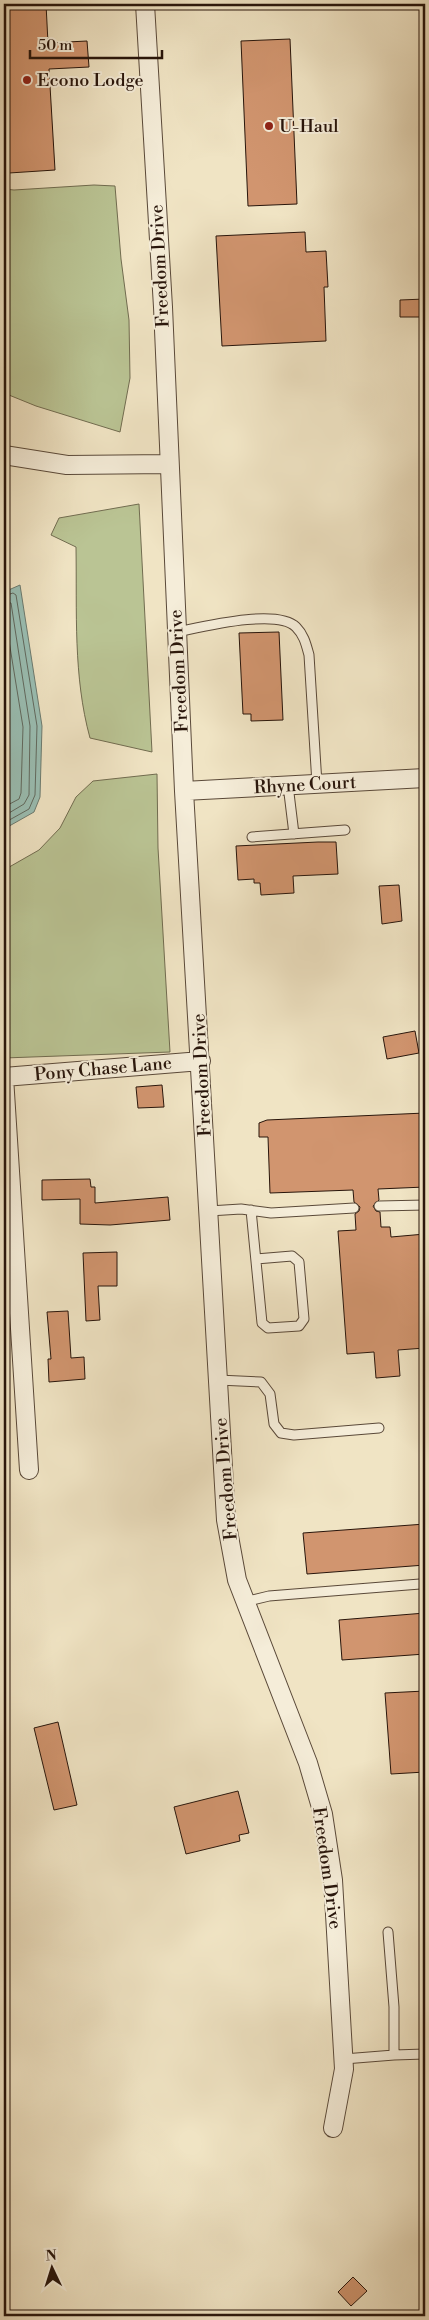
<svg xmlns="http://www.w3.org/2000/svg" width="429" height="2320" font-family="'Libre Bodoni',serif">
<rect width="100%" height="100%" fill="#f0e4c4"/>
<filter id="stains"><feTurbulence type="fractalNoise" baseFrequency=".004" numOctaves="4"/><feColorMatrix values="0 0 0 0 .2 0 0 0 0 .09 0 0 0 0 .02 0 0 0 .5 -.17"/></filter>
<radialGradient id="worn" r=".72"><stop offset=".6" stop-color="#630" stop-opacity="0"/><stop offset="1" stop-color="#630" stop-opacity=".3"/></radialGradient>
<path fill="#bac494" stroke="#716c50" d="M94 185 115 186 121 259 129 320 130 378 120 432 36 406 4 393V189L14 190Z
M139 504 152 752 90 738C73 676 77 611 76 547L51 535 59 518Z
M157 774 158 848 170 1052 4 1058V870L39 850 60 828 76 797 93 781Z"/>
<path fill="#9abfb4" stroke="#6c7b70" d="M20 585 42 726 40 797 34 812 4 829V592Z"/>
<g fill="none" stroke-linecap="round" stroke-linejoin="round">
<path stroke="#616a60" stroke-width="1" d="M4 596 13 593 16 595 37 726 35 795 29 809 4 823
M4 602 11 603 30 726 29 795 24 804 4 816
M4 610 23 727 21 793 19 799 4 807"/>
</g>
<path fill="#d1956f" stroke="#28150b" d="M4 4H46L48 43 87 41 89 67 49 69 55 170 9 173 4 91Z
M290 39 297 204 248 206 241 41Z
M305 232 306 252 326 251 328 287H324L326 341 222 346 216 236Z
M425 299V317H400V300Z
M279 632 283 720 251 721V714H243L239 633Z
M318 842H336L338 874 293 876 294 893 261 895 260 883H254V879L238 880 236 846Z
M399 885 402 921 382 924 379 886Z
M415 1031 419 1053 387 1059 383 1037Z
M162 1085 164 1107 138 1108 136 1087Z
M425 1113V1187L378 1189 379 1200 373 1206 376 1211 380 1212 381 1227H390L391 1237 425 1234V1348L398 1350 400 1376 376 1378 374 1352 347 1354 338 1231 356 1230 355 1214 359 1211 360 1207 354 1202 353 1190 270 1193 268 1137H259V1123L267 1120Z
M90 1179 91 1187H95V1203L168 1197 170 1220 110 1225 80 1224V1199L42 1200V1180Z
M117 1252V1286H98L100 1320 86 1321 83 1253Z
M68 1311 71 1358 84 1357 85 1379 49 1382 48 1359H51L47 1312Z
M425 1524V1565L307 1574 303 1533Z
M425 1613V1654L342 1660 339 1620Z
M425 1691V1772L391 1774 385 1693Z
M58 1722 77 1805 54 1810 34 1728Z
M238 1791 249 1833 239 1835 240 1841 186 1854 174 1807Z
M353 2277 367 2291 351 2306 338 2292Z"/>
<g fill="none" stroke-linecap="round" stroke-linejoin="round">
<g stroke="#5a4939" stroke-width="11">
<path id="lane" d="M177 632C202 627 277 608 296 627 304 635 306 644 309 655L317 784
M288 785 294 834
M252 837 345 830
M379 1206 425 1205
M251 1210 262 1323 268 1328 299 1326 304 1319 299 1262 292 1256 256 1259
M209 1211 241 1209 271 1213 354 1208
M218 1380 261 1382 270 1394 274 1424 281 1433 294 1435 379 1428
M244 1602 269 1596 420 1584
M394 2055 425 2054
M344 2059 394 2055V2007L388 1932"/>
</g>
<g stroke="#5a4939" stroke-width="20">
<path id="street" d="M145 4 163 307 184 791 226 1520 237 1580 308 1763 323 1814 333 1880 344 2069 333 2128
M4 455 67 465 169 464
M184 791 425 778
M4 1077 29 1470
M4 1077 201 1061"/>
</g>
<use href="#lane" stroke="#f5edd9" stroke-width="9"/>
<use href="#street" stroke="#f5edd9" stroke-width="18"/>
</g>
<g fill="#8f2418" stroke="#f5edd9" stroke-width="2">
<circle cx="27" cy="80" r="5"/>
<circle cx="269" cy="126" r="5"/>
</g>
<g text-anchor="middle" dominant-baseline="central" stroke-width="4" stroke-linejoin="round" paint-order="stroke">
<g font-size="18" fill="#28150b" stroke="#f5edd9" text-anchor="start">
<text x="37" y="80">Econo Lodge</text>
<text x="279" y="126">U-Haul</text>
</g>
<g font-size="18" fill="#28150b" stroke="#f5edd9">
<text transform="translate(160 266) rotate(-93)">Freedom Drive</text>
<text transform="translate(179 671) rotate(-93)">Freedom Drive</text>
<text transform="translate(305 785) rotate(-3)">Rhyne Court</text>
<text transform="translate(103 1069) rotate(-5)">Pony Chase Lane</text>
<text transform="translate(202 1075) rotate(-93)">Freedom Drive</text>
<text transform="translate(226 1479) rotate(-95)">Freedom Drive</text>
<text transform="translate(327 1868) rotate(82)">Freedom Drive</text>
</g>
</g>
<rect width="429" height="2320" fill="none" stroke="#f0e4c4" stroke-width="20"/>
<rect x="5" y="5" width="419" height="2310" fill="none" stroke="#28150b" stroke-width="2.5"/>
<rect x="10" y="10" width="409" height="2300" fill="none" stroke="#28150b"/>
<g transform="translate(52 2268) rotate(356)" stroke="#f5edd9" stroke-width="4" paint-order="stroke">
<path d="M0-4L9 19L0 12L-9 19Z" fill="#28150b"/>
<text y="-8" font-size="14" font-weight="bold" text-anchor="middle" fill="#28150b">N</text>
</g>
<path d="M30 50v8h132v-8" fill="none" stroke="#28150b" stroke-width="2.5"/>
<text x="38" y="50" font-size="15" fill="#28150b" stroke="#f5edd9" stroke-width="4" paint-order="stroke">50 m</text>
<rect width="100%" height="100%" filter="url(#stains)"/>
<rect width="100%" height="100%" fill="url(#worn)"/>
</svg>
